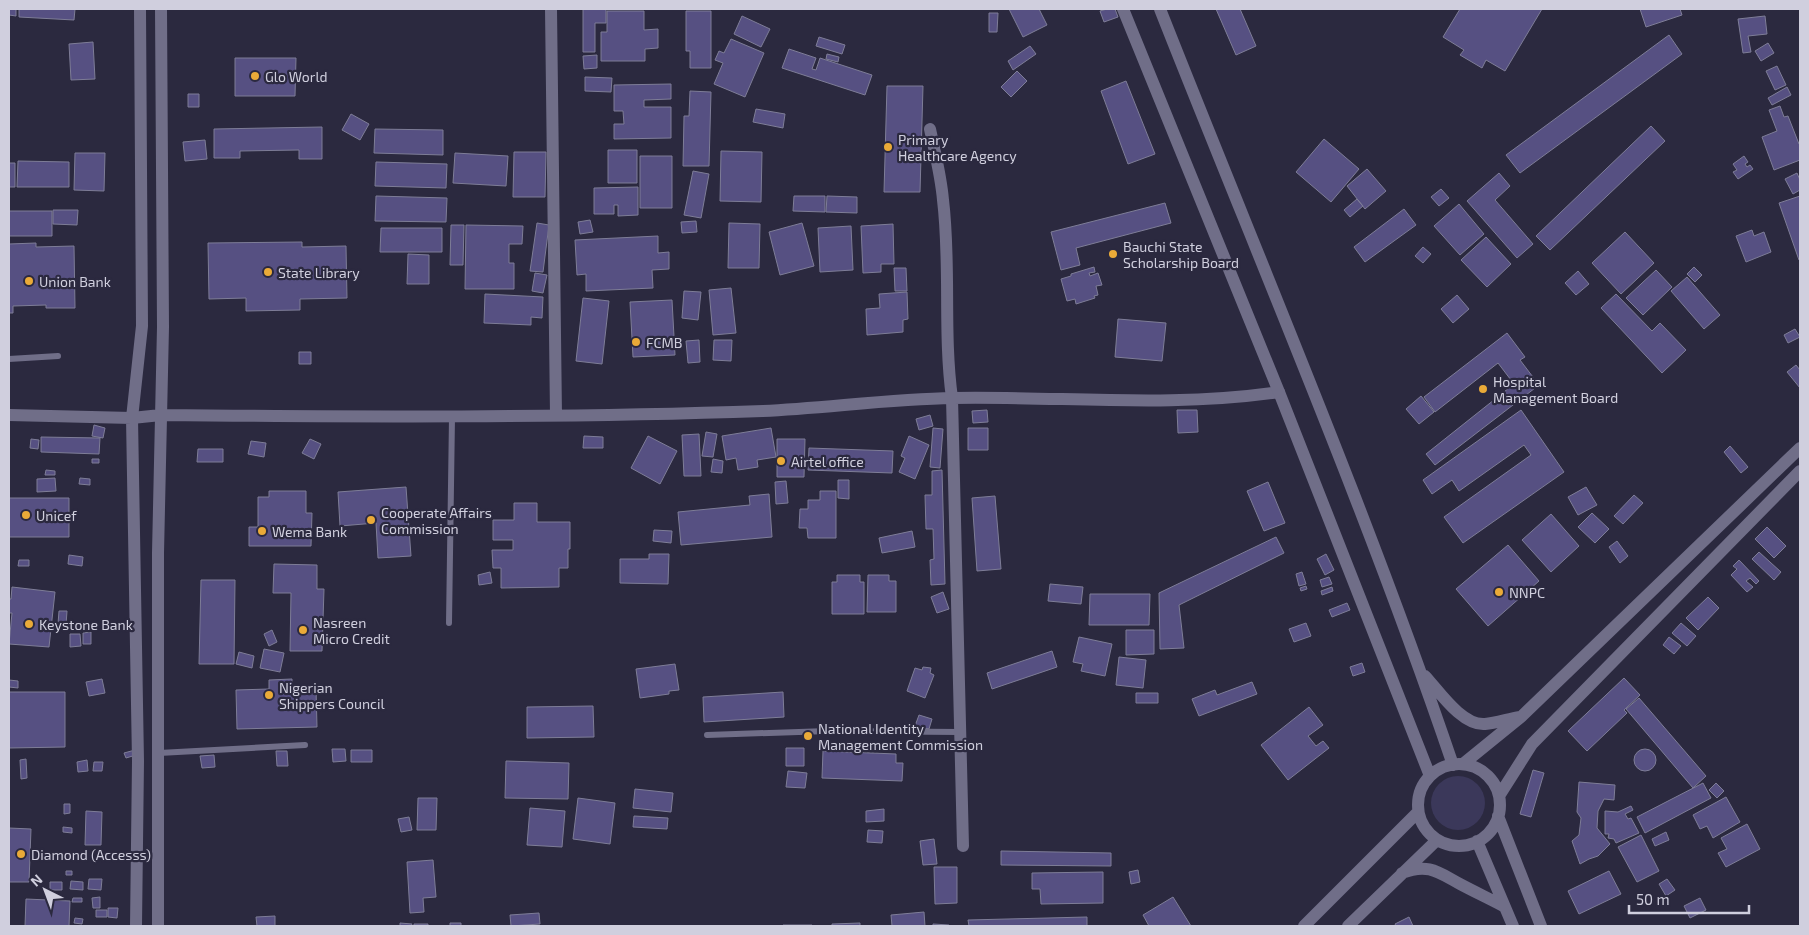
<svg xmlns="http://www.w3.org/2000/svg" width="1809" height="935" font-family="'Exo 2',sans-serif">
<rect width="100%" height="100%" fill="#2b293f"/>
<path fill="#3b385a" d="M1431 803a27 27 0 1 1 54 0a27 27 0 1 1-54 0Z"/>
<path fill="#565082" stroke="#7e7d97" d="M9 9H16V16L9 15Z
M19 9H75L74 20 19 17Z
M583 9H606V23H595V52H583Z
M1009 9H1039L1047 25 1023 37Z
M1107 9H1115L1118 17 1104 22 1100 11Z
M1216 9H1240L1256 46 1236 55Z
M1460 9H1542L1505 71 1486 60 1482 68 1460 55 1464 50 1443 37Z
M1640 9H1680L1682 15 1646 27Z
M607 11H644V30L658 29V48L645 49V61H601V32H607Z
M686 11H711V68H690V51H686Z
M989 13H998L997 32H989Z
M742 16 770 29 761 47 734 34Z
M1765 16 1767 34 1748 36 1751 52 1743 53 1738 19Z
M1669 35 1682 54 1520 173 1506 155Z
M819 37 845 45 842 54 816 46Z
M731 39 764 53 745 97 714 84 723 63 715 60 719 51 724 53Z
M93 42 95 79 71 80 69 44Z
M1768 43 1774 53 1761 61 1755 51Z
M1030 46 1036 54 1013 70 1008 61Z
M789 49 816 58 812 69 816 70 820 58 872 75 865 95 782 68Z
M827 54 839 57 838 62 826 59Z
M597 55V68L584 69 583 56Z
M235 58H296L295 96H235Z
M1777 66 1786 85 1775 90 1766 71Z
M1017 71 1027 81 1011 97 1001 87Z
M585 77 612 78 611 92 585 91Z
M1126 81 1155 154 1128 164 1101 91Z
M671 84V99L644 100V107H671V138L614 139V124H624L623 111H614V85Z
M887 86H923L920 192H884Z
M1787 87 1791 95 1772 105 1768 98Z
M690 91 711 92 709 166H683L684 116H689Z
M188 94H199V107H188Z
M1780 106 1784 117 1788 116 1799 144H1800V160L1774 170 1762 137 1777 131 1769 110Z
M756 109 785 114 783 128 753 122Z
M351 114 369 124 360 140 342 130Z
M1651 126 1665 141 1550 250 1536 236Z
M322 127V159H299V150L240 151V158H214V129Z
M375 129 443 130V155L374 153Z
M1324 139 1359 169 1331 202 1296 172Z
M205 140 207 159 185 161 183 142Z
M608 150H637V183H608Z
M721 151 762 152 761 202 720 201Z
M514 152H546L545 197H513Z
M75 153H105L104 191 74 190Z
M455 153 508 156 506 186 453 183Z
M640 156H672V208H640Z
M1744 156 1748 162 1745 164 1747 167 1750 165 1753 169 1738 179 1733 172 1737 170 1733 164Z
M18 161 69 162V187H17Z
M376 162 447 164 446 188 375 186Z
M9 163H15V187H9Z
M1367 169 1386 191 1365 209 1347 186Z
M693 171 709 174 701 218 684 215Z
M1499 173 1510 186 1495 200 1533 244 1517 258 1467 201Z
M1797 173 1800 180V190L1793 194 1785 179Z
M638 187V215L618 216V205H614V214H594V188Z
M1441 189 1449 198 1439 206 1431 197Z
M376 196 447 198 446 222 375 221Z
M794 196H825V212L793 211Z
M827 196 857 197V213L826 212Z
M1800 196V259L1799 260 1779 203Z
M1357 199 1363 206 1350 217 1344 210Z
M1165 203 1171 223 1076 248 1080 265 1061 270 1051 232Z
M1459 204 1484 234 1460 255 1434 226Z
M1404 209 1416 225 1365 262 1354 247Z
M53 210H78L77 225 53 224Z
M9 211H52V236H9Z
M590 220 593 232 580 234 578 222Z
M696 221 697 232 682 233 681 222Z
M537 223 549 225 543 272 530 271Z
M729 223 760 224 759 268H728Z
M802 223 814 266 780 275 769 232Z
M893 224 894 264H881V272L863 273 861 226Z
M451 225H464L463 265H450Z
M466 225 523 226 522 244H509V263H514V289H465Z
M851 226 853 270 820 272 818 228Z
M381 228H442V252H380Z
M1752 230 1754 236 1764 232 1771 252 1746 262 1736 236Z
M1625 232 1654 263 1621 294 1592 263Z
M658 236V253L669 252V269L652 270 653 288 586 291V274L577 275 575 240Z
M1486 237 1511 264 1487 287 1461 260Z
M302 242V247L346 246 347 298 300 299V310L246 311V298L209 299 208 243Z
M36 243V247L74 246 75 308H46V305L13 306V313H9V244Z
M1423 247 1431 254 1423 263 1415 256Z
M408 254 429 255V284H407Z
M1094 267 1095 272 1089 273 1090 276 1098 273 1102 285 1096 286 1098 295 1094 296 1095 298 1076 304 1075 299 1067 301 1061 279 1071 276V274Z
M1694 267 1702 275 1695 282 1687 274Z
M894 268H906L907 291H895Z
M1656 270 1672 287 1643 315 1626 298Z
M1578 271 1589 284 1576 295 1565 283Z
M535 273 547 275 543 293 532 291Z
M1687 277 1720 315 1704 329 1671 291Z
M731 288 736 333 713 335 709 290Z
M684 291 701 292 698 320 682 318Z
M907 292 908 319 903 320V332L867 335 866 309 880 308 879 294Z
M485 294 543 297 542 318 531 317V325L484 323Z
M1616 294 1652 331 1660 323 1686 350 1662 373 1601 308Z
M1457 295 1469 309 1453 323 1441 309Z
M583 298 609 301 602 364 576 361Z
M672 300 675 355 633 357 630 302Z
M1118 319 1166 323 1162 361 1115 357Z
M1795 329 1800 337 1788 343 1784 335Z
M1507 333 1525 357 1520 360 1539 385 1435 465 1426 454 1514 384 1498 363 1435 412 1424 397Z
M699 340 700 362 688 363 686 341Z
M714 340H732L731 361 713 360Z
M299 352H311V364H299Z
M1796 365 1800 370V388L1787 372Z
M1421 396 1434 412 1419 424 1406 409Z
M987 410 988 422 973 423 972 411Z
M1177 410H1197L1198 432 1178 433Z
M1521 410 1564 472 1463 543 1444 517 1531 455 1524 445 1459 491 1452 480 1432 494 1423 480Z
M930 415 933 426 919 430 916 419Z
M94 425 105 428 103 438 92 436Z
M771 428 776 457 757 460 758 467 738 470 736 458 726 460 722 436Z
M933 428 943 429 940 468 930 467Z
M968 428H988V450H968Z
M706 432 717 434 713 457 702 456Z
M699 434 701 476H684L682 435Z
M584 436 603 437V448H583Z
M648 436 677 451 660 484 631 468Z
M909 436 929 445 915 479 899 472 905 458 901 456Z
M41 437 100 438 99 454 41 452Z
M31 439 39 440 38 449 30 448Z
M310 439 321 444 314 459 302 453Z
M777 439H805L804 477H777Z
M251 441 266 443 264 457 248 454Z
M1730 446 1748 467 1741 473 1724 452Z
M809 448 893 451 892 473 808 470Z
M198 449H223V462H197Z
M92 459H99V463H92Z
M713 459 723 461 722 473 711 472Z
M46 470 55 471V475H45Z
M942 470 945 584 931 585 930 560 934 559 933 529H926L925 495H932V471Z
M55 478 56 491 37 492V479Z
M80 478 90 479V485L79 484Z
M838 480H849V499L838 498Z
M786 481 788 503 776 504 775 482Z
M1268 482 1285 523 1264 531 1247 491Z
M406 487 411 556 378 558 376 523 340 526 338 492Z
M1586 487 1597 505 1578 515 1568 497Z
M269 491H306V513H312L311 546H249V527H258V497H269Z
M820 491H836V538H808L807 528H799L800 509H808V500H820Z
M769 494 772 537 681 545 678 512 750 505 749 496Z
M1634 495 1643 503 1623 524 1614 516Z
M995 496 1001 569 977 571 972 498Z
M9 498H69V537H9Z
M514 503H537V522H570V549H568V568H559V587L501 588V568H493L492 550H513V540H493V520H514Z
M1592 513 1609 529 1595 543 1578 527Z
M1551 514 1579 546 1551 572 1522 540Z
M1767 527 1786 546 1774 558 1755 539Z
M654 530 672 531 671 543 653 541Z
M912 531 915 547 882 553 879 538Z
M1276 537 1284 553 1179 605 1184 648 1160 649 1159 593Z
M1617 541 1628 556 1620 563 1609 547Z
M1508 545 1539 581 1488 626 1456 589Z
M1759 552 1781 572 1774 580 1752 559Z
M649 554H669L668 584 620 583V559H649Z
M1326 554 1334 570 1325 575 1317 559Z
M69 555 83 557 82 566 68 564Z
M19 560H29V566H18Z
M1739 560 1759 581 1756 584 1750 578 1746 581 1753 587 1747 592 1731 575 1737 569 1733 566Z
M274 564 317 565V589H324L322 651H290L291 593H273Z
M490 572 492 583 479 585 478 575Z
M1302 572 1306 584 1299 586 1296 574Z
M837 575H860V582H864V614H832V582H837Z
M868 575H889V581H896V612H867Z
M1329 577 1332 584 1322 587 1320 580Z
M201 580H235L234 664H199Z
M1050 584 1083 587 1081 604 1048 601Z
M1306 586 1307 589 1301 591 1300 588Z
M12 587 55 592 49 647 9 644 12 613H9V599H11Z
M1332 587 1333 591 1322 595 1321 591Z
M943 592 949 609 937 613 931 597Z
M1090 594H1150L1149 625H1089Z
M1708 597 1719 608 1698 630 1686 618Z
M1347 603 1350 610 1332 617 1329 610Z
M59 611H67L66 625 58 624Z
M1306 623 1311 636 1294 642 1289 629Z
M1681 623 1696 636 1687 646 1672 633Z
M272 630 277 642 269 646 264 634Z
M1126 630H1154V654L1126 655Z
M91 632V644H83V633Z
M70 634H80L81 646 70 647Z
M1079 637 1112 644 1105 676 1081 671 1083 664 1073 662Z
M1669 637 1681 646 1674 654 1663 645Z
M264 649 284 653 280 672 260 668Z
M1052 651 1057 667 992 689 987 673Z
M239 652 254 656 252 668 236 664Z
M1119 657 1146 660 1143 688 1116 685Z
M1362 663 1365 672 1353 676 1350 667Z
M675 664 679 690 669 691V694L640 698 636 669Z
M923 667 931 668 930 673 934 675 925 698 907 691 915 668 922 670Z
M1624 678 1640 695 1624 710 1627 713 1587 751 1568 731Z
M102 679 105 693 89 696 86 682Z
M292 679V689L316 688 317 727 237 729 236 690 269 689V680Z
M9 680 18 681V688L9 687Z
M1252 682 1257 694 1199 716 1192 699 1215 690 1217 695Z
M9 692H65V747L9 748Z
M783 692 784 717 704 722 703 697Z
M1136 693H1158V703H1136Z
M1639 698 1706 776 1693 788 1626 709Z
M593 706 594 737 527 738V707Z
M1309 707 1323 725 1308 736 1316 746 1323 741 1329 748 1288 780 1261 745Z
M919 715 932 719 929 729 915 726Z
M786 748H804V766H786Z
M332 749H345L346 761 333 762Z
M1634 760a11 11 0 1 1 22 0a11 11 0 1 1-22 0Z
M135 750 136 755 126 758 124 753Z
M351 750H372V762H351Z
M276 751H287L288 766H277Z
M823 751 896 754V763H903L902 781 822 778Z
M214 755 215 767 202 768 200 756Z
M26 759 27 778 21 779 20 760Z
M87 760 88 771 78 772 77 762Z
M506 761 569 763 568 799 505 798Z
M94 762H103L102 771H93Z
M1533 770 1544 773 1531 817 1520 814Z
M788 771 807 773 805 788 786 787Z
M1579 782 1615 785 1614 800 1604 799 1598 811 1597 828 1610 844 1598 856 1589 859 1580 864 1572 841 1579 835 1581 818 1577 812Z
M1703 783 1711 798 1645 833 1637 817Z
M1716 783 1724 791 1717 798 1709 790Z
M635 789 673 793 671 812 633 808Z
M1726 797 1740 822 1713 838 1707 826 1700 829 1693 815Z
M418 798H437L436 830H417Z
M578 798 615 803 610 844 573 839Z
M64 804H70V813L64 814Z
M1631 806 1633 810 1625 814 1628 819 1631 818 1639 833 1616 843 1614 839 1608 838 1609 834H1605V811L1618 812Z
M530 808 565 811 562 847 527 845Z
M884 809V821L866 822V811Z
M86 811 102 812 101 845H85Z
M634 816 668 818 667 829 633 827Z
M409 817 412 830 401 832 398 819Z
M1747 824 1760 849 1726 867 1718 853 1727 849 1721 838Z
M63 827 72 828V833L63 832Z
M9 828 31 829 29 882H9Z
M868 830 883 831 882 843 867 842Z
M1666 832 1669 840 1655 846 1652 839Z
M1641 835 1659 871 1637 882 1618 847Z
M934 839 937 864 923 865 920 841Z
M1001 851 1111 853V866L1001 865Z
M433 860 436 897 423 898 424 912 410 913 407 862Z
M934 867H957V903L935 904Z
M1138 870 1140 882 1131 884 1129 872Z
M66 871H72V875H66Z
M1609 871 1621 894 1579 914 1568 891Z
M1103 872V903L1041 904 1040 889H1032V873Z
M89 879H102L101 890 88 889Z
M1667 879 1675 890 1666 896 1659 884Z
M71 881 83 882V890L70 889Z
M50 882H62V890H50Z
M100 897V908H93L92 898Z
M1173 897 1191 926H1149L1143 915Z
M73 898H82V902H72Z
M1700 898 1706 910 1690 918 1684 906Z
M26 899 70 901 69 926H25Z
M108 908H118L117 918 108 917Z
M96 910H107V917H96Z
M924 912 925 926H892L891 915Z
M539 913 540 924 511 926 510 915Z
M275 916V926H257L256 917Z
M1087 917V926H969L968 920Z
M1409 917 1413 926H1396L1395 924Z
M75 918 83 919 82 924 74 923Z
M400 923 412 924 411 926H400Z
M450 923H461V926H450Z
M860 923V926H832V924Z
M414 924H428V926H414Z
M933 924 949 925V926H933Z
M783 925H812V926H783Z"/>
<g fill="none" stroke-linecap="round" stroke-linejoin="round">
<path stroke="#706e88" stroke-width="6" d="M9 359 58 356
M449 623 452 417
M707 735 828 731 960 732
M159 753 305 745"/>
<path stroke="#706e88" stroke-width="12" d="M551 9 556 415
M930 129C935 153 941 176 943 200 951 266 943 332 952 398L963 846
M9 415 132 418 161 415C361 417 562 418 763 411 826 408 890 399 953 398 1062 396 1171 408 1279 392
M136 926 138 761 132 418 142 326 140 9
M158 926V553L163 327 161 9"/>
<path stroke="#706e88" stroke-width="12" d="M1123 9 1279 392 1430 776
M1160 9C1259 260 1366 509 1453 765
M1425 676C1439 691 1462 726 1485 724 1496 723 1508 719 1520 717
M1463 764 1522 716 1800 448
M1418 805a41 41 0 1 1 82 0a41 41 0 1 1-82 0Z
M1499 796 1532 744 1800 471
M1498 816 1541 926
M1477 841 1513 926
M1402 873C1428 863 1438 872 1460 884 1475 892 1490 899 1505 907
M1304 926 1418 812
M1348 926 1437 840"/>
</g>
<g fill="#eaaa38" stroke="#2b293f" stroke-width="2">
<circle cx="255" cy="76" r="5"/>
<circle cx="888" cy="147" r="5"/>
<circle cx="1113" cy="254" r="5"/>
<circle cx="268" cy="272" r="5"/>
<circle cx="29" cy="281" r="5"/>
<circle cx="636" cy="342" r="5"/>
<circle cx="1483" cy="389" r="5"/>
<circle cx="781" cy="461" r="5"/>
<circle cx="26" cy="515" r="5"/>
<circle cx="371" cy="520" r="5"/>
<circle cx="262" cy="531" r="5"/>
<circle cx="1499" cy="592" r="5"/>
<circle cx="29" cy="624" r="5"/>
<circle cx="303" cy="630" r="5"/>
<circle cx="269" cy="695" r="5"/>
<circle cx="808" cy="736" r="5"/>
<circle cx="21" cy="854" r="5"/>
</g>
<g text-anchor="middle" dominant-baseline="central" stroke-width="4.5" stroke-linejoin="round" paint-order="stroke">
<g font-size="14" fill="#d0cfde" stroke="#2b293f" text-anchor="start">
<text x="265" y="76">Glo World</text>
<text x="898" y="139">Primary<tspan x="898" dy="16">Healthcare Agency</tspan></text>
<text x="1123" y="246">Bauchi State<tspan x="1123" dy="16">Scholarship Board</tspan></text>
<text x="278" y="272">State Library</text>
<text x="39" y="281">Union Bank</text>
<text x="646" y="342">FCMB</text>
<text x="1493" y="381">Hospital<tspan x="1493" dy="16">Management Board</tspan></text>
<text x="791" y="461">Airtel office</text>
<text x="381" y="512">Cooperate Affairs<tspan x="381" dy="16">Commission</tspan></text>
<text x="36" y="515">Unicef</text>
<text x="272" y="531">Wema Bank</text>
<text x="1509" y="592">NNPC</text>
<text x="313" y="622">Nasreen<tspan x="313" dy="16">Micro Credit</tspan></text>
<text x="39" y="624">Keystone Bank</text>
<text x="279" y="687">Nigerian<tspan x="279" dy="16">Shippers Council</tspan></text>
<text x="818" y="728">National Identity<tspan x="818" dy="16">Management Commission</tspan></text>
<text x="31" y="854">Diamond (Accesss)</text>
</g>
</g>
<rect width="1809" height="935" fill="none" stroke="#d0cfde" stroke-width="20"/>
<g transform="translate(45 890) rotate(318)" stroke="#2b293f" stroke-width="4" paint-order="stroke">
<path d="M0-4L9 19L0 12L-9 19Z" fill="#d0cfde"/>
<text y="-8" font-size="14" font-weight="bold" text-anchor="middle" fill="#d0cfde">N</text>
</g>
<path d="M1629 905v8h120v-8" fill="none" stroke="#d0cfde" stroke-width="2.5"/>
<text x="1636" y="905" font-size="15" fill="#d0cfde" stroke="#2b293f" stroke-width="4" paint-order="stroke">50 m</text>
</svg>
